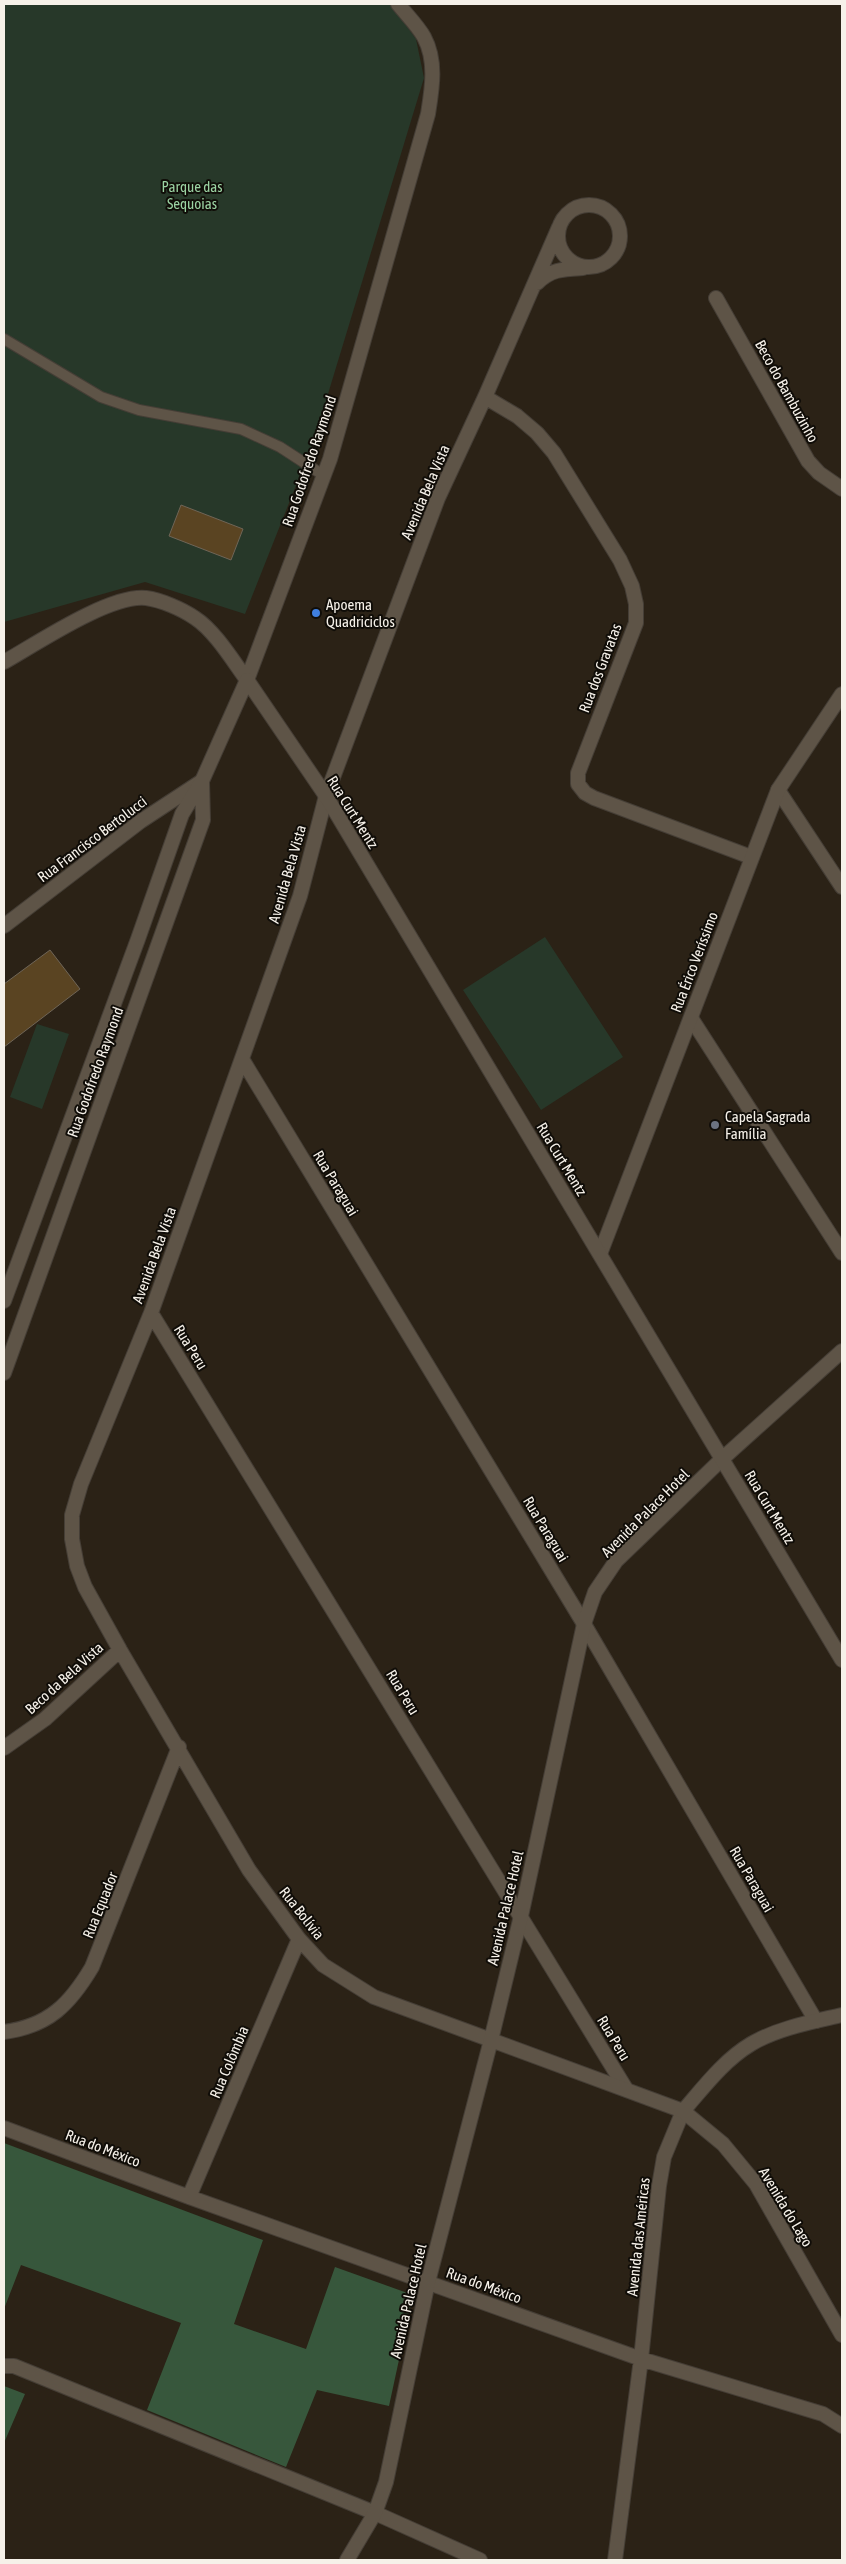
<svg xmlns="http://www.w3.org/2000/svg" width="846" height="2564" font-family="'Asap Condensed',sans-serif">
<rect width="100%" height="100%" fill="#2b2216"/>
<path fill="#273829" d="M4 4H391L416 39 424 78 314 440 245 614 145 582 4 622Z
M545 937 623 1057 541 1110 463 990Z
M37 1024 69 1034 42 1109 10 1097Z"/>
<path fill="#37573c" d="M4 2143 263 2240 234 2324 306 2349 335 2267 413 2295 389 2406 317 2390 286 2467 147 2410 181 2323 21 2265 4 2309Z
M4 2386 25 2394 4 2443Z"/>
<path fill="#5a4422" stroke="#6f6557" d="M181 505 243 529 231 560 169 536Z
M50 950 80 989 4 1047V984Z"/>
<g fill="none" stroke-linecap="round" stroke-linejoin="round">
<g stroke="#453e36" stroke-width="12">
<path id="service" d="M4 339 101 397 139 410 241 429 280 447 323 475"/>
</g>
<g stroke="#453e36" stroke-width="16">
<path id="minor" d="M558 236a31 31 0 1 1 62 0a31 31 0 1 1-62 0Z
M537 283C551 269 564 269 583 268
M716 298 808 461 819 473 842 489
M485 397 517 416 537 433 554 453 620 560 632 586 636 604V623L578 773V784L585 793 594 798 751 857
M4 662C36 644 110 594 146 598 161 600 182 609 195 618 215 631 233 661 247 680
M247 680 330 459 428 114C432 89 437 61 424 37 418 26 406 14 398 4
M778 790 842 887
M691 1018 842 1253
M242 1059 584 1624 816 2021
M151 1313 626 2089
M4 1748 45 1719 120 1650
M4 2032C49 2026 70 2004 92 1967L179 1747
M491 2040 374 1997 323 1965 299 1939 249 1870 120 1650 85 1587 77 1566 72 1539V1515L81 1484 151 1313 300 896 326 796 438 498 485 397 559 227
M4 2128 189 2197 641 2359 823 2414 842 2426
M189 2197 299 1939
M4 2366H14L375 2513 480 2560
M615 2560 641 2359 659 2186 664 2157 683 2111"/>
</g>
<g stroke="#453e36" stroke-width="16">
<path id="tertiary" d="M4 926 141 821 202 781
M600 1254 778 790 842 694
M491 2040 683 2111 723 2144 756 2184 842 2335
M683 2111C703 2088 724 2060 751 2044 778 2028 812 2022 842 2015
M347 2560 375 2513 386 2482 428 2282 491 2040 521 1916 584 1624 595 1592 616 1561 722 1459"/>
</g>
<g stroke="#453e36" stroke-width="16">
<path id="secondary" d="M247 680 326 796 842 1660
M4 1301 138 939 182 814 202 781 247 680
M4 1373 203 820 202 781
M722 1459 842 1351"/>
</g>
<use href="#service" stroke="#5e5447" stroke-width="10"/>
<use href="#minor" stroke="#5e5447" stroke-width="14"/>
<use href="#tertiary" stroke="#5e5447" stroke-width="14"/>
<use href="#secondary" stroke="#5e5447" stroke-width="14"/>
</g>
<circle fill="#3f7fe0" stroke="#100d08" stroke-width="2" cx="316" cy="613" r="5"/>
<circle fill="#6b7280" stroke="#100d08" stroke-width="2" cx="715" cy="1125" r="5"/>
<g text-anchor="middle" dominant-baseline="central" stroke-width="4" stroke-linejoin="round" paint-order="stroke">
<g font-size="15" fill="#9bd2a2" stroke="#100d08">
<text x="192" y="186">Parque das<tspan x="192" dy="17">Sequoias</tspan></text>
</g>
<g font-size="15" fill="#f6f1e9" stroke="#100d08">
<text transform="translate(787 391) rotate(61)">Beco do Bambuzinho</text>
<text transform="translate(309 461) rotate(-71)">Rua Godofredo Raymond</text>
<text transform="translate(425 492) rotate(-67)">Avenida Bela Vista</text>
<text transform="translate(600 668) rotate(-69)">Rua dos Gravatas</text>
<text transform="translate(353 812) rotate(58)">Rua Curt Mentz</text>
<text transform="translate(92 839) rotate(-37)">Rua Francisco Bertolucci</text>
<text transform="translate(287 874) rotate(-74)">Avenida Bela Vista</text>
<text transform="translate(694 962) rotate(-69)">Rua Érico Veríssimo</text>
<text transform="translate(95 1072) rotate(-70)">Rua Godofredo Raymond</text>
<text transform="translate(562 1159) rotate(59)">Rua Curt Mentz</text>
<text transform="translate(336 1183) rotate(59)">Rua Paraguai</text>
<text transform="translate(154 1255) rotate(-70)">Avenida Bela Vista</text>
<text transform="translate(191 1347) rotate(58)">Rua Peru</text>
<text transform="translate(770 1507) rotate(59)">Rua Curt Mentz</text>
<text transform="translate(645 1513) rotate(-45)">Avenida Palace Hotel</text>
<text transform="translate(546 1529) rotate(59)">Rua Paraguai</text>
<text transform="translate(64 1678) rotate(-42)">Beco da Bela Vista</text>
<text transform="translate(403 1692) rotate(59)">Rua Peru</text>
<text transform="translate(752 1879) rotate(60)">Rua Paraguai</text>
<text transform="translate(100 1905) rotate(-68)">Rua Equador</text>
<text transform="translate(505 1908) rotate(-77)">Avenida Palace Hotel</text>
<text transform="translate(302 1913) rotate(52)">Rua Bolívia</text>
<text transform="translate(614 2038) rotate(59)">Rua Peru</text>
<text transform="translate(229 2062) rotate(-67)">Rua Colômbia</text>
<text transform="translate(103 2148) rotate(21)">Rua do México</text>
<text transform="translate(786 2207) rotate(59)">Avenida do Lago</text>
<text transform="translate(638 2237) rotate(-84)">Avenida das Américas</text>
<text transform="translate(484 2285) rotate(20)">Rua do México</text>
<text transform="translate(408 2301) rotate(-77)">Avenida Palace Hotel</text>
</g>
<g font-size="15" fill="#f6f1e9" stroke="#100d08" text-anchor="start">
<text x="326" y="604">Apoema<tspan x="326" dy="17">Quadriciclos</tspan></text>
<text x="725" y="1116">Capela Sagrada<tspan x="725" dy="17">Família</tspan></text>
</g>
</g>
<rect width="846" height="2564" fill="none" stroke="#f6f1e9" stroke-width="10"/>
</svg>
